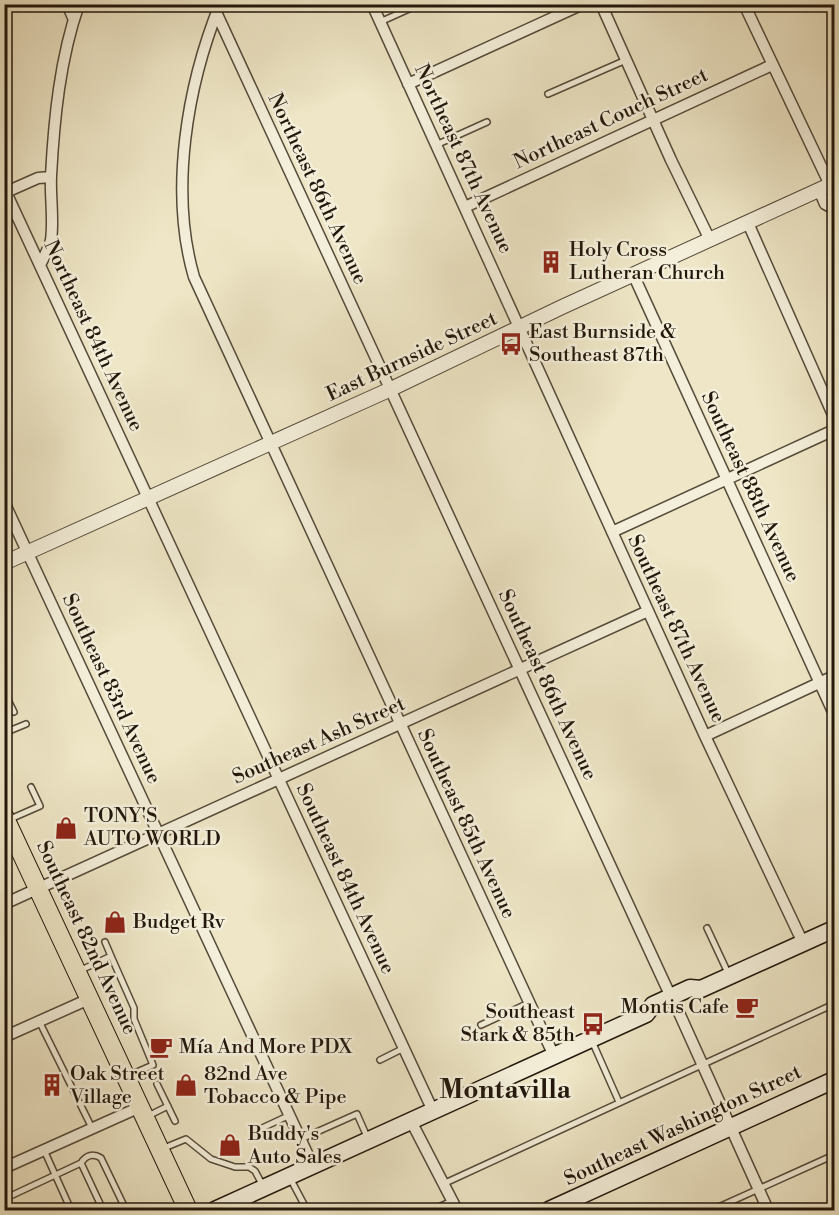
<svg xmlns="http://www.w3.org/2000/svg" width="839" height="1215" font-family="'Libre Bodoni',serif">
<rect width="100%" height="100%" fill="#eee6c6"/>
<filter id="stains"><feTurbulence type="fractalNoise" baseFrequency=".00333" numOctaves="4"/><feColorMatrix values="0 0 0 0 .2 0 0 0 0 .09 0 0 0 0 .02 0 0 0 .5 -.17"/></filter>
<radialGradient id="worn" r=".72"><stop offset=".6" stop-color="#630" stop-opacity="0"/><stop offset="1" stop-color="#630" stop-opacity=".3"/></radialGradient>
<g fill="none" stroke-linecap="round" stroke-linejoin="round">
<g stroke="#554b3a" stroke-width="8">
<path id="service" d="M380 22 420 4
M548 94 626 60
M436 145 487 122
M4 696H6L14 712
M4 733 26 724
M8 820 40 806 31 787
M707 928 728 973
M105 942 111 956
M81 970 111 956 134 1008V1019L153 1065 130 1075
M39 1021 92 1128
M481 1025 529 1003
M592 1041 619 1102
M380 1060 404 1048
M157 1084 175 1121
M148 1116 168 1106
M260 1129 290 1115
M301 1139 357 1114 368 1139
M164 1148 186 1139 211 1159 235 1167H249L255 1171 263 1186
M44 1150 71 1210
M81 1163C86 1155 93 1153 101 1158L126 1210
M290 1178 307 1210
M443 1184 834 1004
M4 1199 81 1163 103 1210
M432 1210 452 1201
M712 1210 834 1155"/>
</g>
<g stroke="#554b3a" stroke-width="13">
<path id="minor" d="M67 4 74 20
M220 4C187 86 169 191 194 277L554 1056
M372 4 705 736 803 943
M601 4 671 160 710 240
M744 4 830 185
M216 12 671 997
M408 84 583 4
M4 188 433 1111
M819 190 825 204 834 209
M4 193 38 178 51 177
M465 207 772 65
M748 223 834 417
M40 265C44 257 49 248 51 240 54 219 50 197 51 176 54 119 60 58 79 4
M633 274 834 714
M4 502 313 1166
M612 532 834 430
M705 736 834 676
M4 904 648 611
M676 1006 768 1210
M4 1037 89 999
M411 1121 457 1210
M4 1168 140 1107"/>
</g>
<g stroke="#554b3a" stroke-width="16">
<path id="tertiary" d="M4 563 391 389 562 307 834 183"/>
</g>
<g stroke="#22170c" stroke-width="19">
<path id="secondary" d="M215 1210 646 1014 653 1005 690 988 701 989 834 929
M549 1210 834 1080"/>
</g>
<g stroke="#22170c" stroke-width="20">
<path id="primary" d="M4 816 188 1210"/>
</g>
<use href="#service" stroke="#f4efda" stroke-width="5"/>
<use href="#minor" stroke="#f4efda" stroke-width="10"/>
<use href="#tertiary" stroke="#f4efda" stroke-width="14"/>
<use href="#secondary" stroke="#f4efda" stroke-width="16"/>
<use href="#primary" stroke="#eee6c6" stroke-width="18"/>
</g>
<defs>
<g id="building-bare" transform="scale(1.8)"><path d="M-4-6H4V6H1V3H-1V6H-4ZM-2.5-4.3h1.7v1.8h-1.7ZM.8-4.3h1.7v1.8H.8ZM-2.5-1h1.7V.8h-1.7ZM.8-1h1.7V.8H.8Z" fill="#8f2418" stroke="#f4efda" stroke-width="2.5" paint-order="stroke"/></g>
<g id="bus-bare" transform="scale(1.8)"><path d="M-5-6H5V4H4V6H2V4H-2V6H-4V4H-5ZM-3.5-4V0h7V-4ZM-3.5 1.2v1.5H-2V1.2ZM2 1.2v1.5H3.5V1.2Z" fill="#8f2418" stroke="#f4efda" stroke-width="2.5" paint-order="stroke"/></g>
<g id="shop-bare" transform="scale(1.8)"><path d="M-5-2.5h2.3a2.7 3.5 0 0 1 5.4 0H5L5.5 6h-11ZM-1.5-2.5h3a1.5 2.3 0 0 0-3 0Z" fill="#8f2418" stroke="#f4efda" stroke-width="2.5" paint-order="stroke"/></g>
<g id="cafe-bare" transform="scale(1.8)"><path d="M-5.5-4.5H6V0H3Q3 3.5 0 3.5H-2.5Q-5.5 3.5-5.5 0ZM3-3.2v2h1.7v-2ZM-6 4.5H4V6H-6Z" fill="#8f2418" stroke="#f4efda" stroke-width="2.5" paint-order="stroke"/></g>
</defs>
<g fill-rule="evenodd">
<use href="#building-bare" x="551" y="262"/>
<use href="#bus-bare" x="511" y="344"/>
<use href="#shop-bare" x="66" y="828"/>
<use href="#shop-bare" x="115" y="922"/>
<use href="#cafe-bare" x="747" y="1007"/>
<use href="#bus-bare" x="593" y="1024"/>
<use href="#cafe-bare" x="161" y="1047"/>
<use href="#building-bare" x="52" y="1085"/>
<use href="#shop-bare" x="186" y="1085"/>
<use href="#shop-bare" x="230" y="1145"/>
</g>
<g text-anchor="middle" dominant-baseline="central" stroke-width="5" stroke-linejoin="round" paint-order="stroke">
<g font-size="20" fill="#22170c" stroke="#f4efda">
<text transform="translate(611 119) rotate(-25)">Northeast Couch Street</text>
<text transform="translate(463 159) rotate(65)">Northeast 87th Avenue</text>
<text transform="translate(317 189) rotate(65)">Northeast 86th Avenue</text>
<text transform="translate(93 336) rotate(65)">Northeast 84th Avenue</text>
<text transform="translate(412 357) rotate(-25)">East Burnside Street</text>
<text transform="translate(750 487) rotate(65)">Southeast 88th Avenue</text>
<text transform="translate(676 629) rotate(65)">Southeast 87th Avenue</text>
<text transform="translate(547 685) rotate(65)">Southeast 86th Avenue</text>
<text transform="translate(111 689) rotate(65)">Southeast 83rd Avenue</text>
<text transform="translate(319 741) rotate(-24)">Southeast Ash Street</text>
<text transform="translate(466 824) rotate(65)">Southeast 85th Avenue</text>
<text transform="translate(345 879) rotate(65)">Southeast 84th Avenue</text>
<text transform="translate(86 938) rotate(65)">Southeast 82nd Avenue</text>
<text transform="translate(683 1126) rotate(-25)">Southeast Washington Street</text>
</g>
<g font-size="20" fill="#22170c" stroke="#f4efda" text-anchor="start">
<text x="569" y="250">Holy Cross<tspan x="569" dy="23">Lutheran Church</tspan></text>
<text x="529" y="332">East Burnside &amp;<tspan x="529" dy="23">Southeast 87th</tspan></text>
<text x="84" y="816">TONY'S<tspan x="84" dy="23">AUTO WORLD</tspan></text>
<text x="133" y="922">Budget Rv</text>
<text x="729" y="1007" text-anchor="end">Montis Cafe</text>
<text x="575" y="1012" text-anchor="end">Southeast<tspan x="575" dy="23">Stark &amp; 85th</tspan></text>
<text x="179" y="1047">Mía And More PDX</text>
<text x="70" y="1074">Oak Street<tspan x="70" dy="23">Village</tspan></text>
<text x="204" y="1074">82nd Ave<tspan x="204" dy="23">Tobacco &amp; Pipe</tspan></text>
<text x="248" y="1134">Buddy's<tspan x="248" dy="23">Auto Sales</tspan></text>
</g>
<g font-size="26" font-weight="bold" fill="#22170c" stroke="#f4efda">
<text x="505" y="1090">Montavilla</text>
</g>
</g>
<rect width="839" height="1215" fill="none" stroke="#eee6c6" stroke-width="24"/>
<rect x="6" y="6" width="827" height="1203" fill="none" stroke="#22170c" stroke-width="3"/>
<rect x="12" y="12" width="815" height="1191" fill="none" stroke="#22170c" stroke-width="1.5"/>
<rect width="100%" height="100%" filter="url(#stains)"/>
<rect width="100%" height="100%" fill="url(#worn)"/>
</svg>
